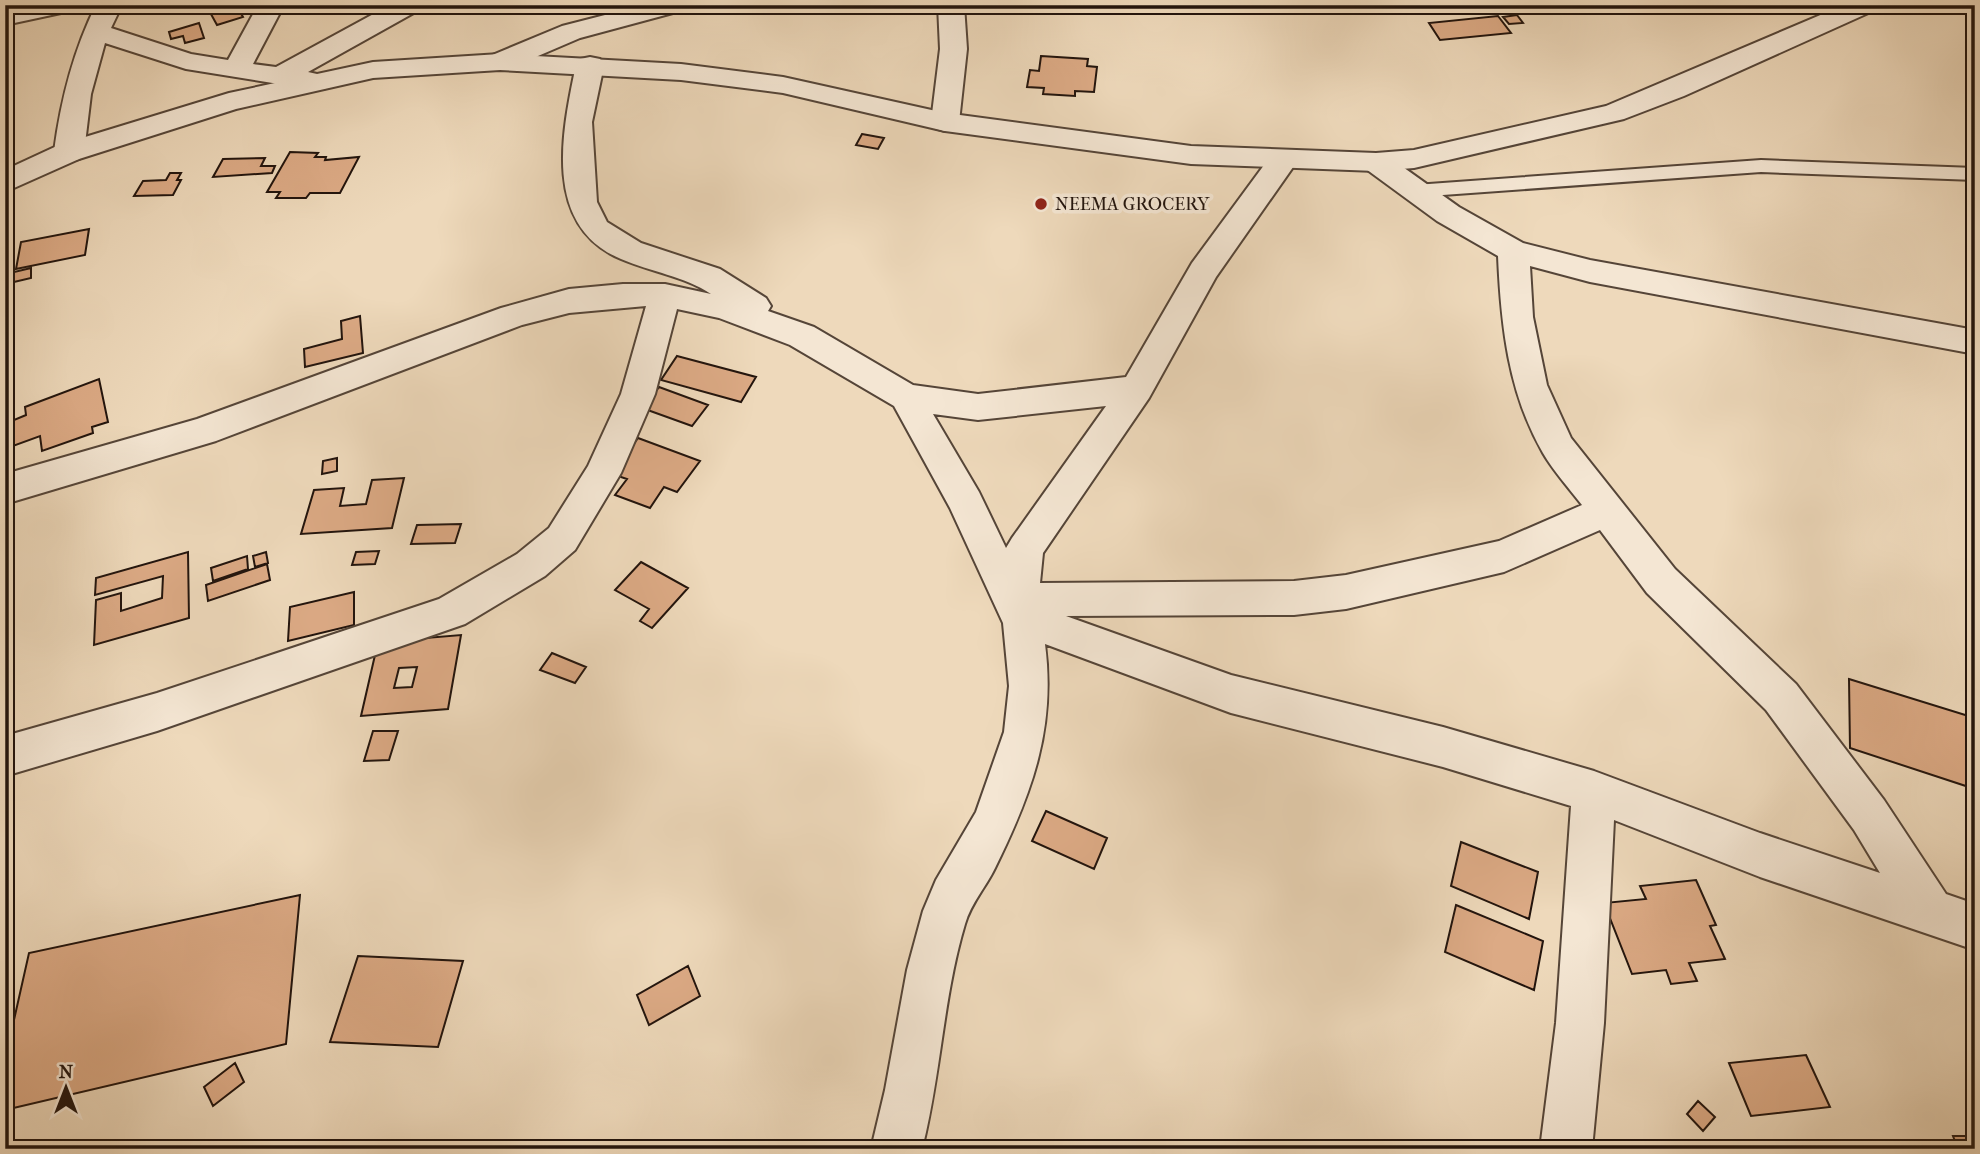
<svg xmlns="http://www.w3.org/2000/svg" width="1980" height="1154" font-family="'IM FELL French Canon',serif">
<rect width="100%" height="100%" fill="#eed9bb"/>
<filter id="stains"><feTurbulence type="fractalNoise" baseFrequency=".00286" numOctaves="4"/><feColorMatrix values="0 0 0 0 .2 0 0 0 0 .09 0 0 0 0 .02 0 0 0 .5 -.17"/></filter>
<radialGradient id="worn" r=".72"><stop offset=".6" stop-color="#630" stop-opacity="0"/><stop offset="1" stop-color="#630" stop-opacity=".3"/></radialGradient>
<path fill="#dcaa85" stroke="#22140d" stroke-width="2" fill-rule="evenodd" d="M206 5H236L243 17 217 25Z
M1517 15 1523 23 1509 24 1503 17Z
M1498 16 1511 33 1440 40 1429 23Z
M199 23 204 38 185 43 183 36 171 39 169 32Z
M1041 56 1088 59 1087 66 1097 67 1094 92 1075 91V96L1043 94 1044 88 1027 87 1030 70 1039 71Z
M862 134 884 138 878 149 856 145Z
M290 152 318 153 315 157H326L325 160 359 157 340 193H310L306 198H276L280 192H267Z
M265 158 261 166H275L272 173 213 177 223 159Z
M170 173H181L177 180H181L173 195 134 196 143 181 166 180Z
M89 229 85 255 16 269 21 242Z
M31 268V278L14 282V272Z
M360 316 363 353 305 367 304 349 342 339 341 321Z
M677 356 756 377 741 402 661 380Z
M99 379 108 422 92 427 93 433 42 451 40 436 13 446 9 422 26 415 25 407Z
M659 387 708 405 692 426 642 408Z
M638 438 700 461 677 492 664 487 650 508 615 495 627 479 612 474Z
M337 458V471L322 474 323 461Z
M404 478 392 528 301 534 314 490 344 488 340 506 366 504 372 480Z
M461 524 455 543 411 544 417 525Z
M379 551 375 564 352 565 356 552Z
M188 552 189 618 94 645 96 600 121 593V611L162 598 163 576 95 595 96 578Z
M266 552 268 563 255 567 253 556Z
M247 556 248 569 213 581 211 568Z
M641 562 688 588 652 628 640 621 649 609 615 590Z
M267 564 270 580 208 601 206 585Z
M354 592V625L288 641 290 607Z
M461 635 448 709 361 716 378 642ZM417 667 412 687 394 688 399 668Z
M552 653 586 667 575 683 540 670Z
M1849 679 1975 718V789L1850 748Z
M373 731H398L389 760 364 761Z
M1046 811 1107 838 1094 869 1032 841Z
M1461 842 1538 872 1529 919 1451 886Z
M1696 880 1716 925 1710 926 1725 959 1689 963 1697 981 1671 984 1666 970 1632 974 1604 903 1646 899 1640 886Z
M300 895 286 1044 5 1110V1060L29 953Z
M1456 905 1543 941 1534 990 1445 952Z
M358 956 463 961 438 1047 330 1042Z
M688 966 700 996 649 1025 637 995Z
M1806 1055 1830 1107 1751 1116 1729 1063Z
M235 1063 244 1082 213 1106 204 1087Z
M1698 1101 1715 1117 1703 1131 1687 1114Z
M1953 1136H1975V1149H1958Z"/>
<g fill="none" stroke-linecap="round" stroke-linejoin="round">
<g stroke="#554538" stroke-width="4">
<path id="service" d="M1761 160 1975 168V180L1761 172 1415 197 1405 191 1415 185Z"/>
</g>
<g stroke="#554538" stroke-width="4">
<path id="minor" d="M25 5H79L75 10 5 25V9Z
M96 5H122L111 28 191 54 228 60 258 5H284L253 64 276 67 390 5H423L419 10 308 72 326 76 330 82 326 88 316 90 186 69 105 43 91 94 84 152 79 159 69 161 59 159 54 152C61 99 73 52 96 5Z
M644 5H688L684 10 580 38 510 68H490L486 62 490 56 562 26Z
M938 5H964L967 49 959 122 955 128 945 131 935 128 931 122 940 49Z
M590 57 600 59 604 65 592 122 597 202 607 222 641 243 720 269 766 298 771 306 768 311 814 327 913 385 978 394 1126 377 1192 263 1273 153 1283 151 1293 153 1298 160 1216 277 1149 398 1043 553 1040 583 1294 581 1346 575 1499 541 1582 505C1569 488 1554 472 1543 453 1508 392 1501 325 1498 256L1437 221 1366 169 1361 162 1366 155 1376 153 1386 155 1459 207 1523 243 1590 260 1975 330V354L1590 282 1530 266 1533 317 1547 385 1571 438 1675 569 1796 684 1884 800 1946 894 1975 904V950L1760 877 1614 820 1604 1023 1592 1149H1540L1556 1023 1571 806 1443 767 1231 713 1045 644C1056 728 1032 793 995 868 986 887 971 903 965 924 943 997 941 1075 922 1149H871L885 1090 907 970 923 911 936 880 976 812 1004 732 1009 686 1003 623 950 508 894 406 790 345 719 318 677 309 655 394 621 473 575 550 545 576 465 624 157 731 5 776V736L157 693 439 599 517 554 549 528 588 466 621 394 646 306 569 313 522 325 216 441 5 504V474L197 419 501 308 569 289 623 284H665L711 294C684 276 651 272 621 259 542 226 562 132 576 65L580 59ZM1106 406 1012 538 1006 548 979 492 933 414 978 420ZM1600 530 1647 593 1766 710 1854 830 1880 873 1760 833 1594 771 1443 727 1231 675 1066 616 1294 615 1346 609 1504 572Z"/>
</g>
<g stroke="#554538" stroke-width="4">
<path id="tertiary" d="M1844 5H1879L1875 10 1684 96 1624 119 1414 168 1376 171 1191 164 945 131 783 93 681 80 500 70 373 78 236 109 79 159 5 192V170L59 145 229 93 373 62 500 54 681 64 783 77 945 113 1191 146 1376 153 1414 150 1606 106Z"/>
</g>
<use href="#service" fill="#f4e6d3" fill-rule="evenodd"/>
<use href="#minor" fill="#f4e6d3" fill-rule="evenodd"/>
<use href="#tertiary" fill="#f4e6d3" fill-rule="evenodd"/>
</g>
<circle fill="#8f2418" stroke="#f4e6d3" stroke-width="2.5" cx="1041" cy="204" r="7"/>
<g text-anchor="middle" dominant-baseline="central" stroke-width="7" stroke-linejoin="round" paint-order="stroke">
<g font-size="18" fill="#22140d" stroke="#f4e6d3" text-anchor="start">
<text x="1055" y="204">NEEMA GROCERY</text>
</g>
</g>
<rect width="1980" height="1154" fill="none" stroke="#eed9bb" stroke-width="28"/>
<rect x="7" y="7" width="1966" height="1140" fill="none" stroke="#22140d" stroke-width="3.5"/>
<rect x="14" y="14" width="1952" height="1126" fill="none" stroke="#22140d" stroke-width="2"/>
<g transform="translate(66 1088)" stroke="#f4e6d3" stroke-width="5" paint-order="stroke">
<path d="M0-5L12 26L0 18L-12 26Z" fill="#22140d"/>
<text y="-10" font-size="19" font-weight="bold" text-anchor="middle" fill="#22140d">N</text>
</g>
<rect width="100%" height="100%" filter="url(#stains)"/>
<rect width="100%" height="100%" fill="url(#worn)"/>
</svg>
